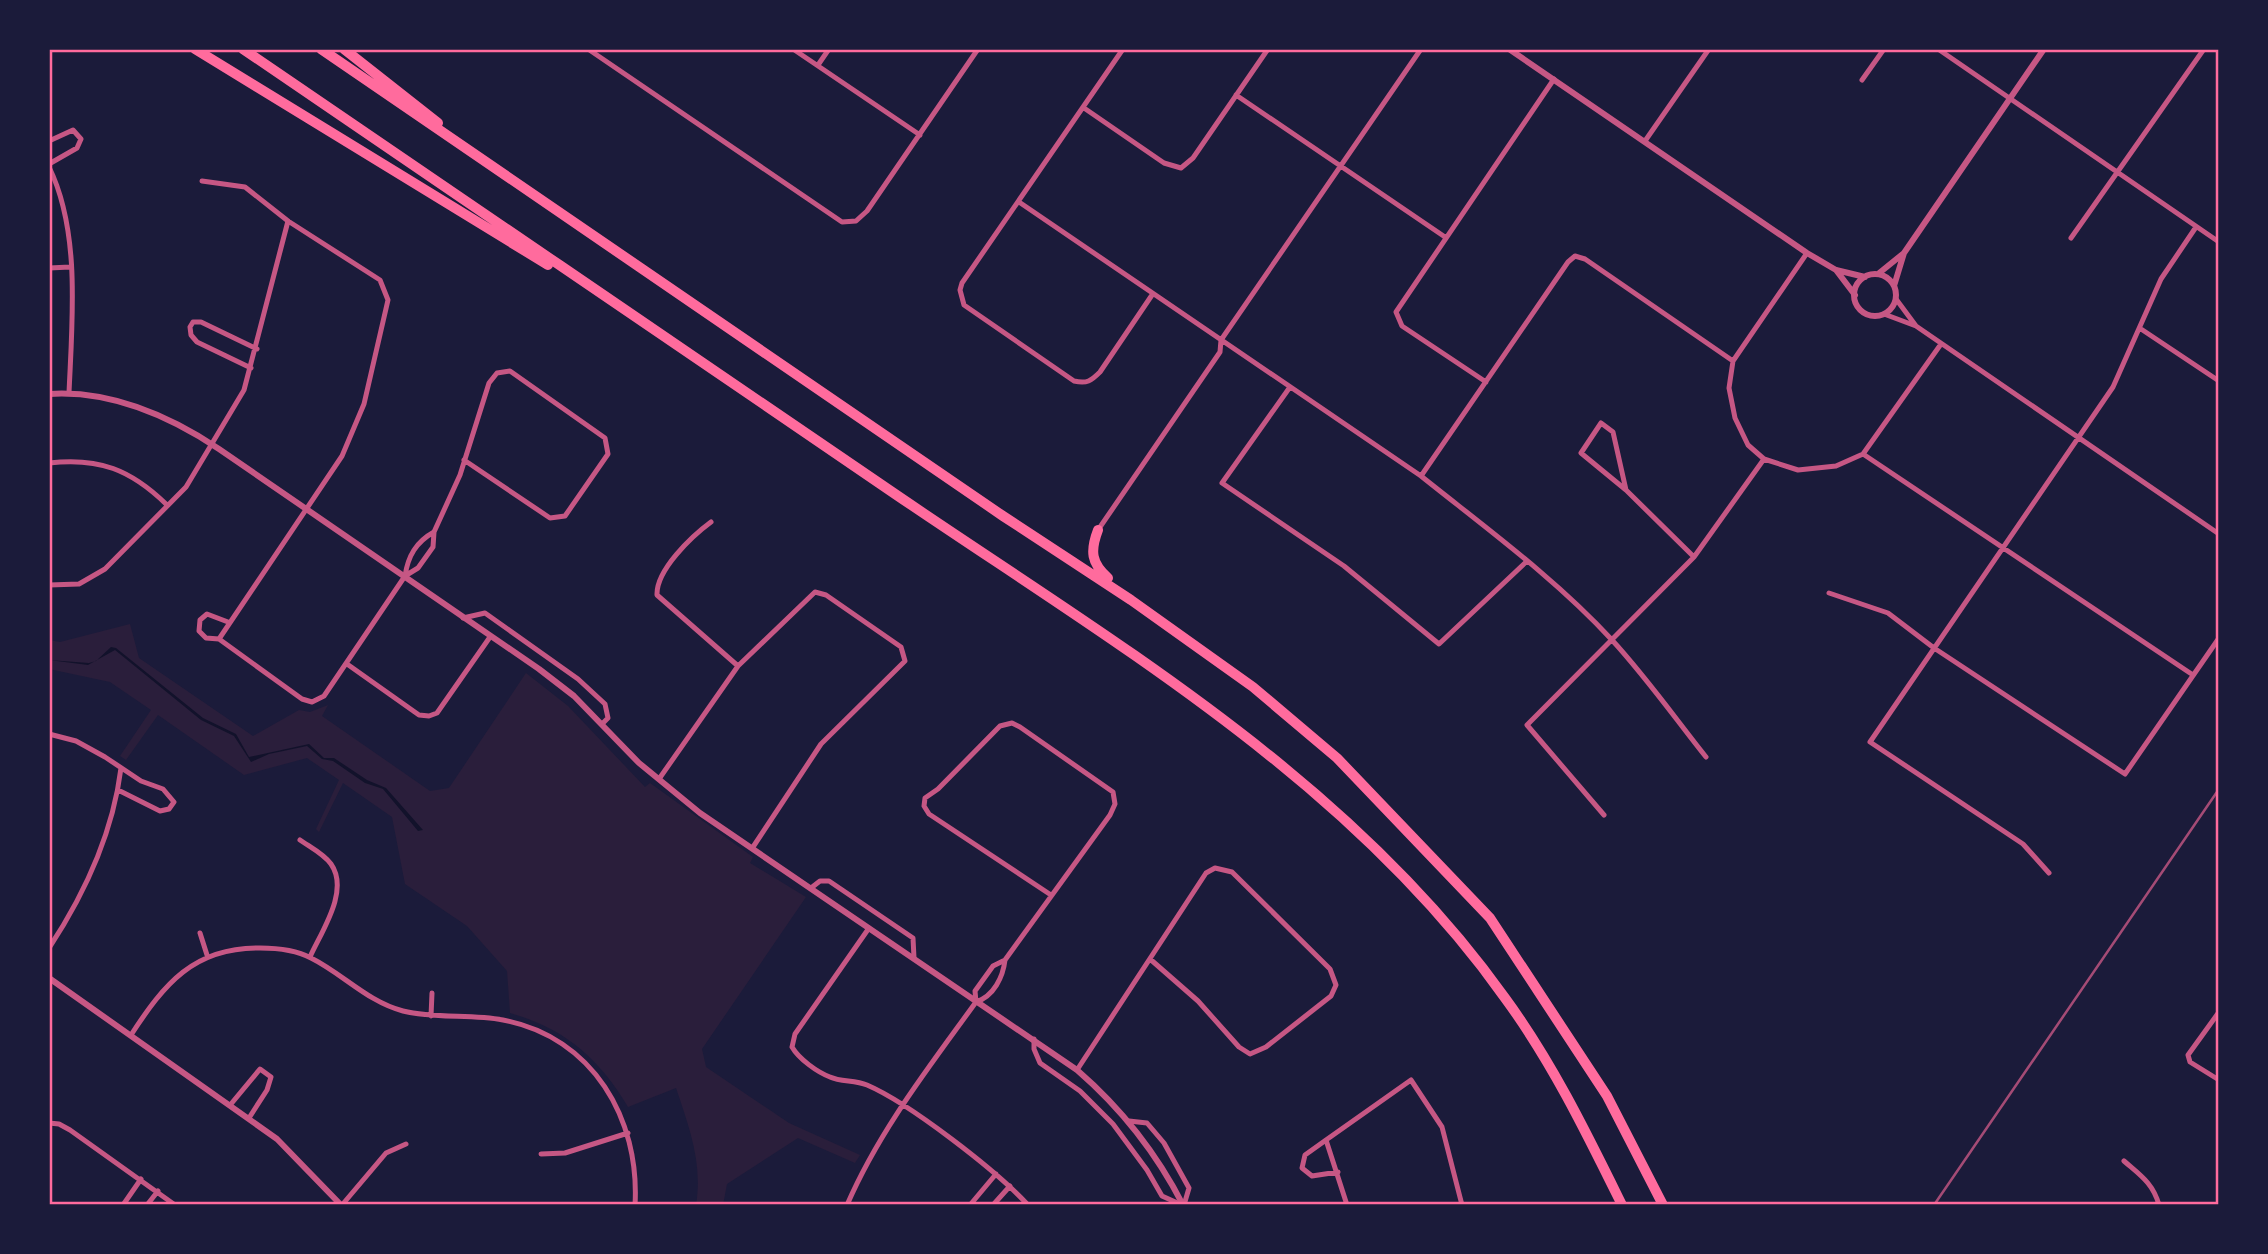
<svg xmlns="http://www.w3.org/2000/svg" width="2268" height="1254" font-family="'Asap Condensed',sans-serif">
<rect width="100%" height="100%" fill="#1b1b3a"/>
<path fill="#2a1e3b" d="M130 624 139 658 253 736 299 710 310 712 328 705 322 716 430 791 449 788 526 673 568 706 645 787 650 783 753 857 750 863 806 897 702 1049 706 1067 789 1123 860 1155 855 1163 798 1138 727 1184 723 1205H696C703 1163 689 1127 676 1088L628 1107C600 1059 564 1028 510 1013L507 971 467 926 405 884 392 817 343 783 319 832 316 829 339 780 307 758 244 775 158 715 126 760 120 756 151 710 110 682 49 669V640L60 642Z"/>
<path fill="#12122b" d="M111 647 116 648 203 718 236 734 249 757 309 744 324 758H334L367 780 386 788 423 830 418 831 383 789 365 783 333 761 322 759 307 746 269 754 251 762 234 736 201 720 115 650 88 665 49 660 89 663 96 661Z"/>
<g fill="none" stroke-linecap="round" stroke-linejoin="round">
<path stroke="#c65784" stroke-width="5" d="M588 49 842 222 856 221 867 211 978 49
M793 49 920 135
M1123 49 962 283 960 290 964 305 1074 381C1087 384 1091 381 1100 372L1152 295
M1938 49 2219 242
M818 65 829 49
M1862 80 1884 49
M1236 95 1445 237
M1084 108 1164 163 1181 168 1193 158 1268 49
M49 141 73 130 81 139 77 148 49 164
M1645 141 1709 49
M49 167C81 232 72 322 69 393
M202 181 245 187 288 221 380 280 388 300 364 404 342 456 219 639
M1019 202 1421 476C1486 528 1556 579 1612 640 1646 677 1675 718 1706 757
M2071 238 2204 49
M1807 253 1733 361 1729 388 1735 418 1748 445 1764 459 1798 470 1836 466 1863 454 1941 344
M49 268 70 267
M1896 299 1916 326
M1884 314 1916 326 2219 534
M2141 329 2219 381
M251 368 197 342 191 335 190 327 193 322H201L257 349
M1486 382 1402 326 1396 312 1554 79
M1290 387 1222 483 1344 566 1439 644 1526 562
M1863 454 2193 675
M49 463C99 457 131 470 166 504
M1421 476 1568 262 1575 256 1585 259 1733 361
M1626 490 1581 453 1601 423 1613 432 1626 490 1694 557
M711 522C692 536 656 570 657 595L738 666
M1098 530 1220 352 1221 340 1421 49
M405 576C408 556 416 542 434 532
M49 585 79 584 105 569 186 487 244 390 288 221
M1829 593 1888 613 1934 648 2125 774 2219 638
M463 618 485 613 578 679 605 704 608 718 602 724
M228 622 207 614 200 620 199 631 206 638 219 639 302 699 312 702 324 696 405 576 418 568 433 547 434 532 460 475 489 383 497 373 510 371 605 438 608 454 565 516 550 518 464 460
M347 664 419 715 429 716 437 713 490 637
M49 734 76 741 105 757 141 781 163 789 174 802 169 809 160 811 118 790
M659 779 738 666 815 592 826 595 901 647 905 661 821 744 753 847
M1604 815 1527 725 1694 557 1764 459
M300 840C310 847 324 854 331 864 350 891 321 932 310 957
M2049 873 2023 844 1870 742 2113 387 2161 279 2196 227
M811 888 820 881H829L913 938 914 958
M869 928 795 1034 792 1047C799 1059 817 1072 830 1077 841 1082 855 1080 867 1085 909 1103 997 1171 1028 1205
M200 933 207 955
M49 948C84 895 113 832 121 768
M976 1002C994 996 1003 977 1005 960L1110 815 1115 804 1113 792 1020 727 1012 723 1000 726 938 789 925 798 924 806 929 814 1051 895
M976 1002 975 991 993 966 1005 960
M2219 1012 2188 1055 2190 1062 2219 1080
M431 1016 432 993
M131 1035C164 984 194 947 260 948 277 948 296 950 311 958 343 974 368 1002 403 1011 436 1019 470 1014 503 1020 593 1037 640 1119 635 1205
M1034 1039V1049L1040 1063 1080 1091 1113 1124 1147 1170 1162 1196 1182 1205
M1077 1070 1206 873 1215 868 1232 872 1330 969 1336 985 1331 996 1266 1047 1250 1054 1239 1047 1198 1001 1150 959
M231 1104 260 1069 271 1077 267 1090 249 1118
M1129 1121 1147 1123 1164 1143 1189 1188 1184 1205
M49 1123 59 1124 70 1130 175 1205
M1326 1140 1305 1155 1302 1168 1312 1176 1338 1172
M541 1154 565 1153 628 1133
M2124 1161C2140 1175 2153 1183 2159 1205
M123 1205 141 1179
M147 1205 158 1191
M342 1205 386 1153 406 1144
M847 1205C879 1131 929 1067 976 1002
M970 1205 996 1174
M993 1205 1010 1186
M1347 1205 1326 1140 1411 1080 1442 1127 1462 1205"/>
<path stroke="#c65784" stroke-width="6" d="M1509 49 1807 253 1836 270 1865 277
M1836 270 1855 295
M1878 274 1904 253
M1854 295a21 21 0 1 1 42 0a21 21 0 1 1-42 0Z
M1894 286 1904 253 2044 49
M49 394C111 390 168 415 219 449L539 669 574 696 639 763 700 813 1077 1070C1122 1109 1156 1152 1183 1205
M49 978 277 1139 341 1205"/>
<path stroke="#ff6b9d" stroke-width="10" d="M195 49 548 265
M243 49C455 194 667 338 879 483 1100 635 1346 774 1505 998 1552 1062 1587 1134 1622 1205
M321 49 1003 516 1131 600 1253 687 1337 758 1490 918 1607 1096 1663 1205
M344 49 438 123
M1098 530C1090 551 1091 563 1108 578"/>
<path stroke="#a44b75" stroke-width="2.5" d="M1934 1205 2219 789"/>
</g>
<rect width="2268" height="1254" fill="none" stroke="#1b1b3a" stroke-width="102"/>
<rect x="51" y="51" width="2166" height="1152" fill="none" stroke="#ff6b9d" stroke-width="2.5"/>
</svg>
